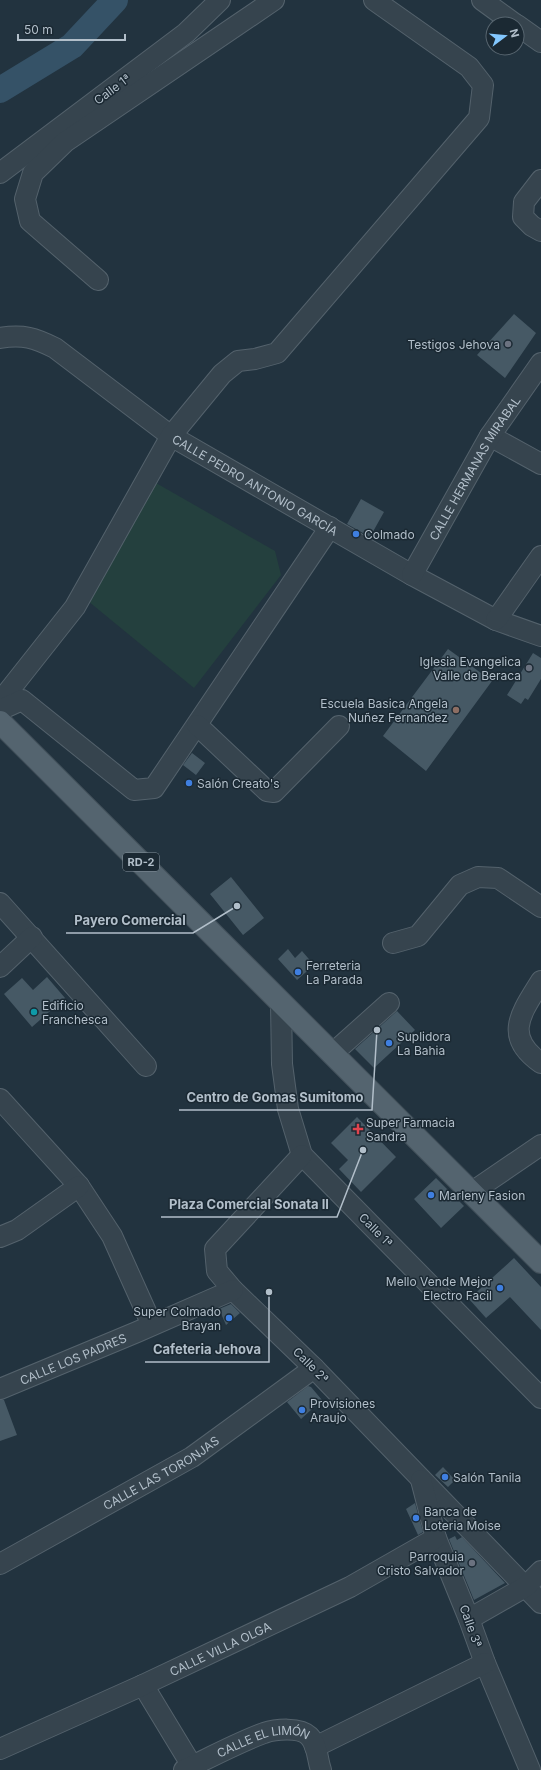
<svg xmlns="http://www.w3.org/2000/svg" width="541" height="1770" font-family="Inter,sans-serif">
<rect width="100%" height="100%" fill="#22333f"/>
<path fill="#24403e" d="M156 483 275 551 281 575 194 688 88 601Z"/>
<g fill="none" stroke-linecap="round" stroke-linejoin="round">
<path stroke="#355267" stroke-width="26" d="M0 90 72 46 115 0"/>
</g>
<path fill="#465965" d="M514 314 536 333 505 378 477 355Z
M361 499 384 512 370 537 347 524Z
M448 649 492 681 426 771 383 736Z
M533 653 541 658V679L528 700 525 698 521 704 507 695Z
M192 753 205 763 196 775 183 765Z
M231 877 264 918 243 935 210 894Z
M288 949 295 958 302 951 314 965 297 980 278 959Z
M47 977 65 998 32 1027 4 994 22 978 33 990Z
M397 1011 415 1030 374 1068 355 1049Z
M357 1117 396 1157 361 1192 339 1169 348 1160 331 1143Z
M436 1178 464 1206 441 1228 414 1199Z
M514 1258 541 1287V1330L510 1297 486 1318 469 1299Z
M231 1304 240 1313 226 1325 219 1309Z
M308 1386 311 1387 322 1400 301 1419 287 1402Z
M0 1400H4L17 1435 0 1441Z
M443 1467 455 1480 448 1487 435 1475Z
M415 1503 423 1532 418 1535 406 1509Z
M455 1536 457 1540 462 1537 505 1583 474 1600 449 1539Z"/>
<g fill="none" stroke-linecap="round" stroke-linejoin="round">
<g stroke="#54626c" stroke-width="22">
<g id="minor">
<path d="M482 0 515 24"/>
<path d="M517 25 541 42"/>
<path d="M0 173 186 33 220 0"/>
<path d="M541 180 524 202 523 217 532 226 541 231"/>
<path d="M98 280 30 221 25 199 33 173 65 142 274 0"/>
<path id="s1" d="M0 338C23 334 35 338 55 348L171 436 412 575 496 620 541 636"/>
<path d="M490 436 541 464"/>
<path id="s2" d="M412 575 490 436 541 363"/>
<path d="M496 620 541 556"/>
<path d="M0 702 75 607 171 436 222 374 238 361 255 359 277 353 479 118 483 85 469 67 374 0"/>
<path d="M0 710 22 700 134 790 154 788 330 527"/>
<path d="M197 725 267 791 274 792 339 726"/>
<path d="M0 903 146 1066"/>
<path d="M393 943 418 936 460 885 478 877 498 878 541 907"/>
<path d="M0 967 32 937"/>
<path d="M541 981C522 1012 502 1036 541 1063"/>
<path d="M281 1004 282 1064 288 1109 302 1155 541 1398"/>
<path d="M332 1054 389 1003"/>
<path d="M0 1099 79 1186 112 1236 152 1325"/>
<path d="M302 1155 215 1249 217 1271 233 1290 314 1368 541 1603"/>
<path d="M472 1192 541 1145"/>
<path d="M0 1237 17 1230 79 1186"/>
<path id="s3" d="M0 1389 137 1332 233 1290"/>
<path d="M421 1480 436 1538 469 1619 485 1663 530 1770"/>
<path id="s4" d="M0 1564 192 1457 314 1368"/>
<path d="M469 1619 525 1587 541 1571"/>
<path d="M143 1685 192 1766"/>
<path d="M315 1747 485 1663"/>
<path id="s5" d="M0 1749 143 1685 350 1587 436 1538"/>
<path id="s6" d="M184 1770C209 1758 239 1742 264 1733 276 1729 300 1727 309 1736 318 1745 317 1759 321 1770"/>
</g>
</g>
<g stroke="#42505a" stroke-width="24">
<path id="major" d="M0 722 541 1262"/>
</g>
<use href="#minor" stroke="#36444e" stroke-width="20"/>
<use href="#major" stroke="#54646f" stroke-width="22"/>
</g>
<g fill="#6b7280" stroke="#1b2933" stroke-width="1.5">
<circle cx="508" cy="344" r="4"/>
<circle cx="529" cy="668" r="4"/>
<circle cx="472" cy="1563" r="4"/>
</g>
<g fill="#3f7fe0" stroke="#1b2933" stroke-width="1.5">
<circle cx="356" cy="534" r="4"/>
<circle cx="189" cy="783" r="4"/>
<circle cx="298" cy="972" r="4"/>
<circle cx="389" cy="1043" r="4"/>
<circle cx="431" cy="1195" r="4"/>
<circle cx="500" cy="1288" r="4"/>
<circle cx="229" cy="1318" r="4"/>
<circle cx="302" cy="1410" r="4"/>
<circle cx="445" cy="1477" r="4"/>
<circle cx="416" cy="1518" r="4"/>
</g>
<circle fill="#8d6e63" stroke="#1b2933" stroke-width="1.5" cx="456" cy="710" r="4"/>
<circle fill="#0f9aa8" stroke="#1b2933" stroke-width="1.5" cx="34" cy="1012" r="4"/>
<path fill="#e0444e" stroke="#1b2933" stroke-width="1.5" d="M356 1123h4v4h4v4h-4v4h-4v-4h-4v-4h4z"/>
<g text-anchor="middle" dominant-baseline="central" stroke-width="3" stroke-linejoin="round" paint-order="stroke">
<rect fill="#1b2933" stroke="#85929d" stroke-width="1" x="123" y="853" width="36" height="18" rx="3"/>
<g font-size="11" font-weight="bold" fill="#b2bfca">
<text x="141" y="862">RD-2</text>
</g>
<g font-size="12" fill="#b2bfca" stroke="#1b2933">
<text transform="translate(112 89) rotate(-37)">Calle 1ª</text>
<text stroke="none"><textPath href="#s2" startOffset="124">CALLE HERMANAS MIRABAL</textPath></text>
<text stroke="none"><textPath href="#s1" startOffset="300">CALLE PEDRO ANTONIO GARCÍA</textPath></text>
<text transform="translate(376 1230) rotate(45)">Calle 1ª</text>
<text stroke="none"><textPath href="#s3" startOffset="79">CALLE LOS PADRES</textPath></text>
<text transform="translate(311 1365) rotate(45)">Calle 2ª</text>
<text stroke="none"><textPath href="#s4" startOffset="185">CALLE LAS TORONJAS</textPath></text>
<text transform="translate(471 1626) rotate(70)">Calle 3ª</text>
<text stroke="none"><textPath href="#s5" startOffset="242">CALLE VILLA OLGA</textPath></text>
<text stroke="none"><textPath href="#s6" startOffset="86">CALLE EL LIMÓN</textPath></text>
</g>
<g font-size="12" fill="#b2bfca" stroke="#1b2933" text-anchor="start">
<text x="500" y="344" text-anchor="end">Testigos Jehova</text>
<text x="364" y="534">Colmado</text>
<text x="521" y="661" text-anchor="end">Iglesia Evangelica<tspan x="521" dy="14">Valle de Beraca</tspan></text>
<text x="448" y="703" text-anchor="end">Escuela Basica Angela<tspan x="448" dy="14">Nuñez Fernandez</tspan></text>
<text x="197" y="783">Salón Creato's</text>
<text x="306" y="965">Ferreteria<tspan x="306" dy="14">La Parada</tspan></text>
<text x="42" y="1005">Edificio<tspan x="42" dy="14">Franchesca</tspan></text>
<text x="397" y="1036">Suplidora<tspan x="397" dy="14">La Bahia</tspan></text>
<text x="366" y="1122">Super Farmacia<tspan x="366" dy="14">Sandra</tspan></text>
<text x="439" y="1195">Marleny Fasion</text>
<text x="492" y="1281" text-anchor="end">Mello Vende Mejor<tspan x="492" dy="14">Electro Facil</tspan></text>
<text x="221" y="1311" text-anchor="end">Super Colmado<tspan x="221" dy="14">Brayan</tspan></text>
<text x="310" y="1403">Provisiones<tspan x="310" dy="14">Araujo</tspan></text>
<text x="453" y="1477">Salón Tanila</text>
<text x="424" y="1511">Banca de<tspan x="424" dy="14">Loteria Moise</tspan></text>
<text x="464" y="1556" text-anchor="end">Parroquia<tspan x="464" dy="14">Cristo Salvador</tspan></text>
</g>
</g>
<path fill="none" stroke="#b2bfca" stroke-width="1.5" d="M237 906L193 933H66M377 1030L372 1110H179M363 1150L337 1217H161M269 1292L269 1362H145"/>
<g fill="#b2bfca" stroke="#1b2933" stroke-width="1.5">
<circle cx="237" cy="906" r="4"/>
<circle cx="377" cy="1030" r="4"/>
<circle cx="363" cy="1150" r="4"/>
<circle cx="269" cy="1292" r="4"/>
</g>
<g font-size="13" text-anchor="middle" font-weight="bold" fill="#b2bfca" stroke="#1b2933" stroke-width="3" stroke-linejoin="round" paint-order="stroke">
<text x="130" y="925">Payero Comercial</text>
<text x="275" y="1102">Centro de Gomas Sumitomo</text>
<text x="249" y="1209">Plaza Comercial Sonata II</text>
<text x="207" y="1354">Cafeteria Jehova</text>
</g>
<g transform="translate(505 36) rotate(74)"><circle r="19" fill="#1b2933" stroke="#57656f"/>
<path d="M0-3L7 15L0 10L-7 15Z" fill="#83c7fe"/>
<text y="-6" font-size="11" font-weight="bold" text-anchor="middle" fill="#b2bfca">N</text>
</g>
<path d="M18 34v6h107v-6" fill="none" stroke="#b2bfca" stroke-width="2"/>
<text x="24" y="34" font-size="12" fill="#b2bfca" stroke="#1b2933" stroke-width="3" paint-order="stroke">50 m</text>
</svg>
